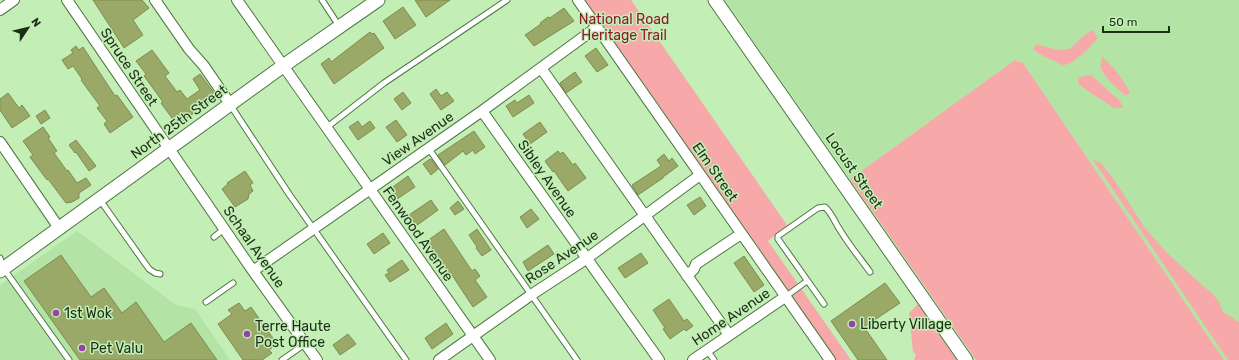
<svg xmlns="http://www.w3.org/2000/svg" width="1239" height="360" font-family="Rubik,sans-serif">
<rect width="100%" height="100%" fill="#c3efb6"/>
<path fill="#b3e4a5" d="M725 0H1239V360H1224L1023 63 1015 60 850 179Z
M77 231 176 305 195 309 230 360H0V285Z"/>
<path fill="#f7a9aa" d="M578 0H631L787 225 768 241 851 360H830Z
M1093 30 1098 38C1091 46 1074 65 1063 65 1060 65 1056 61 1052 60 1045 57 1039 54 1033 49L1036 44 1057 50 1070 49 1084 35Z
M1102 57C1114 66 1122 79 1130 92L1126 96C1119 90 1102 76 1101 67 1100 64 1102 60 1102 57Z
M1015 60 1023 63 1224 360H976L850 179Z
M1091 75 1120 101 1123 108H1114L1085 89 1078 83 1079 77Z
M1093 160 1101 163 1113 178 1145 228 1166 252 1202 285 1213 294 1219 302 1223 312 1239 322V360H1228Z
M918 304 957 360H914L916 354 913 352 909 313Z"/>
<path fill="#9ba968" stroke="#7f8c4d" d="M93 0H142L149 8 133 20 143 35 124 48Z
M415 0H450L426 17Z
M403 7 416 25 395 39 383 21Z
M564 8 574 21 534 46 525 35 541 24 540 23 548 17 550 18Z
M370 32 372 34 374 33 384 48 334 84 321 64 329 58 331 62Z
M76 46 79 50 83 47 115 96 117 95 133 117 110 133 104 124 107 121 97 108 100 106 81 80 82 79 73 66 68 69 62 60 73 53 71 50Z
M596 48 608 65 597 72 585 56Z
M152 50 169 73 165 76 177 92 180 90 187 99 200 90 193 79 200 74 217 97 177 125 161 103 163 102 144 76 146 74 136 61Z
M575 72 582 82 566 93 560 83Z
M436 89 441 96 447 92 454 101 441 110 430 94Z
M403 92 411 103 402 110 394 99Z
M8 93 19 108 22 105 30 116 12 128 0 110V99Z
M529 95 534 103 513 117 506 106 515 100 517 103Z
M45 110 50 118 41 124 36 116Z
M396 120 407 135 397 142 386 127Z
M358 121 362 127 370 121 375 128 358 140 349 127Z
M540 122 547 132 530 144 523 134Z
M43 127 50 137 48 138 57 151 54 153 67 171 68 170 77 183 86 178 91 185 79 193V198L72 202 66 203 48 179 47 180 30 157 33 155 23 141Z
M474 131 485 147 475 154 473 150 466 155 463 151 445 165 438 155Z
M76 140 96 166 89 171 76 152 75 153 69 145Z
M558 151 560 154 563 152 573 165 575 163 586 178 568 191 554 171 553 172 545 161Z
M664 154 669 161 672 158 678 166 663 177V178L638 195 632 185 661 166 657 160Z
M430 159 432 160 438 169 431 175 423 164Z
M245 171 253 183 250 185 253 191 249 194 248 199 235 207 222 189 228 184 227 183Z
M408 176 415 187 397 199 390 189Z
M700 197 706 206 694 215 687 205Z
M431 200 438 210 416 226 409 215Z
M458 201 464 209 455 215 450 208Z
M531 209 539 219 527 228 520 217Z
M444 229 472 271 475 269 480 276 475 280 487 297 473 307 452 275 451 276 427 241Z
M477 229 491 250 482 256 476 248 477 247 469 235Z
M383 233 390 243 374 254 367 244Z
M548 245 554 254 528 271 523 262Z
M641 253 648 263 625 278 618 268Z
M61 255 91 297 104 288 122 313 136 302 164 342 191 323 217 360H80L24 281Z
M744 256 764 285 754 292 734 263Z
M402 260 409 270 390 282 385 275 389 273 387 270Z
M885 283 900 303 864 327 887 360H858L831 321Z
M669 299 684 321 687 319 693 326 686 331 684 329 670 339 663 329 665 328 653 310Z
M239 303 245 311 251 307 277 344 269 350 272 353 262 360H243L218 324 232 314 228 310Z
M446 323 453 334 432 349 425 338Z
M348 334 356 344 340 355 333 345Z"/>
<g fill="none" stroke-linecap="round" stroke-linejoin="round">
<g stroke="#4f7643" stroke-width="7">
<path id="service" d="M322 0 339 26
M231 106 289 194 406 360
M326 128 384 83 507 0
M429 149 577 360
M100 200 149 269 155 273 160 274
M214 237 224 229
M0 258 4 269 69 360
M785 297 807 281
M206 302 233 283
M824 304 778 239V236L818 208 825 207C833 215 834 221 840 230 849 245 860 258 870 272
M707 350 714 360
M282 360 305 344"/>
</g>
<g stroke="#4f7643" stroke-width="12">
<path id="minor" d="M67 0 253 271 317 360
M155 0 189 49 204 66 230 104
M237 0 490 360
M578 0 830 360
M0 10 14 0
M541 68 729 335
M482 111 659 360
M0 142 59 228
M253 271 482 111 597 27
M687 276 694 269 696 264 741 234
M439 360 531 295 586 259 700 175
M693 360 785 297"/>
</g>
<g stroke="#4f7643" stroke-width="15">
<path id="tertiary" d="M715 0 966 360
M0 271 283 66 378 0"/>
</g>
<use href="#service" stroke="#fff" stroke-width="5"/>
<use href="#minor" stroke="#fff" stroke-width="10"/>
<use href="#tertiary" stroke="#fff" stroke-width="13"/>
</g>
<g fill="#9640ad" stroke="#c3efb6" stroke-width="1.5">
<circle cx="56" cy="313" r="4"/>
<circle cx="852" cy="324" r="4"/>
<circle cx="247" cy="334" r="4"/>
<circle cx="82" cy="348" r="4"/>
</g>
<g text-anchor="middle" dominant-baseline="central" stroke-width="3" stroke-linejoin="round" paint-order="stroke">
<g font-size="14" fill="#8e192c" stroke="#c3efb6">
<text x="624" y="19">National Road<tspan x="624" dy="16">Heritage Trail</tspan></text>
</g>
<g font-size="14" fill="#1d2e18" stroke="#c3efb6">
<text transform="translate(129 67) rotate(56)">Spruce Street</text>
<text transform="translate(179 122) rotate(-36)">North 25th Street</text>
<text transform="translate(418 139) rotate(-35)">View Avenue</text>
<text transform="translate(854 171) rotate(55)">Locust Street</text>
<text transform="translate(715 172) rotate(55)">Elm Street</text>
<text transform="translate(547 179) rotate(55)">Sibley Avenue</text>
<text transform="translate(418 234) rotate(55)">Fenwood Avenue</text>
<text transform="translate(254 247) rotate(55)">Schaal Avenue</text>
<text transform="translate(562 257) rotate(-34)">Rose Avenue</text>
<text transform="translate(731 317) rotate(-34)">Home Avenue</text>
</g>
<g font-size="14" fill="#1d2e18" stroke="#c3efb6" text-anchor="start">
<text x="64" y="313">1st Wok</text>
<text x="860" y="324">Liberty Village</text>
<text x="255" y="326">Terre Haute<tspan x="255" dy="16">Post Office</tspan></text>
<text x="90" y="348">Pet Valu</text>
</g>
</g>
<g transform="translate(28 28) rotate(55)" stroke="#c3efb6" stroke-width="3" paint-order="stroke">
<path d="M0-3L7 15L0 10L-7 15Z" fill="#1d2e18"/>
<text y="-6" font-size="11" font-weight="bold" text-anchor="middle" fill="#1d2e18">N</text>
</g>
<path d="M1103 26v6h66v-6" fill="none" stroke="#1d2e18" stroke-width="2"/>
<text x="1109" y="26" font-size="12" fill="#1d2e18" stroke="#c3efb6" stroke-width="3" paint-order="stroke">50 m</text>
</svg>
